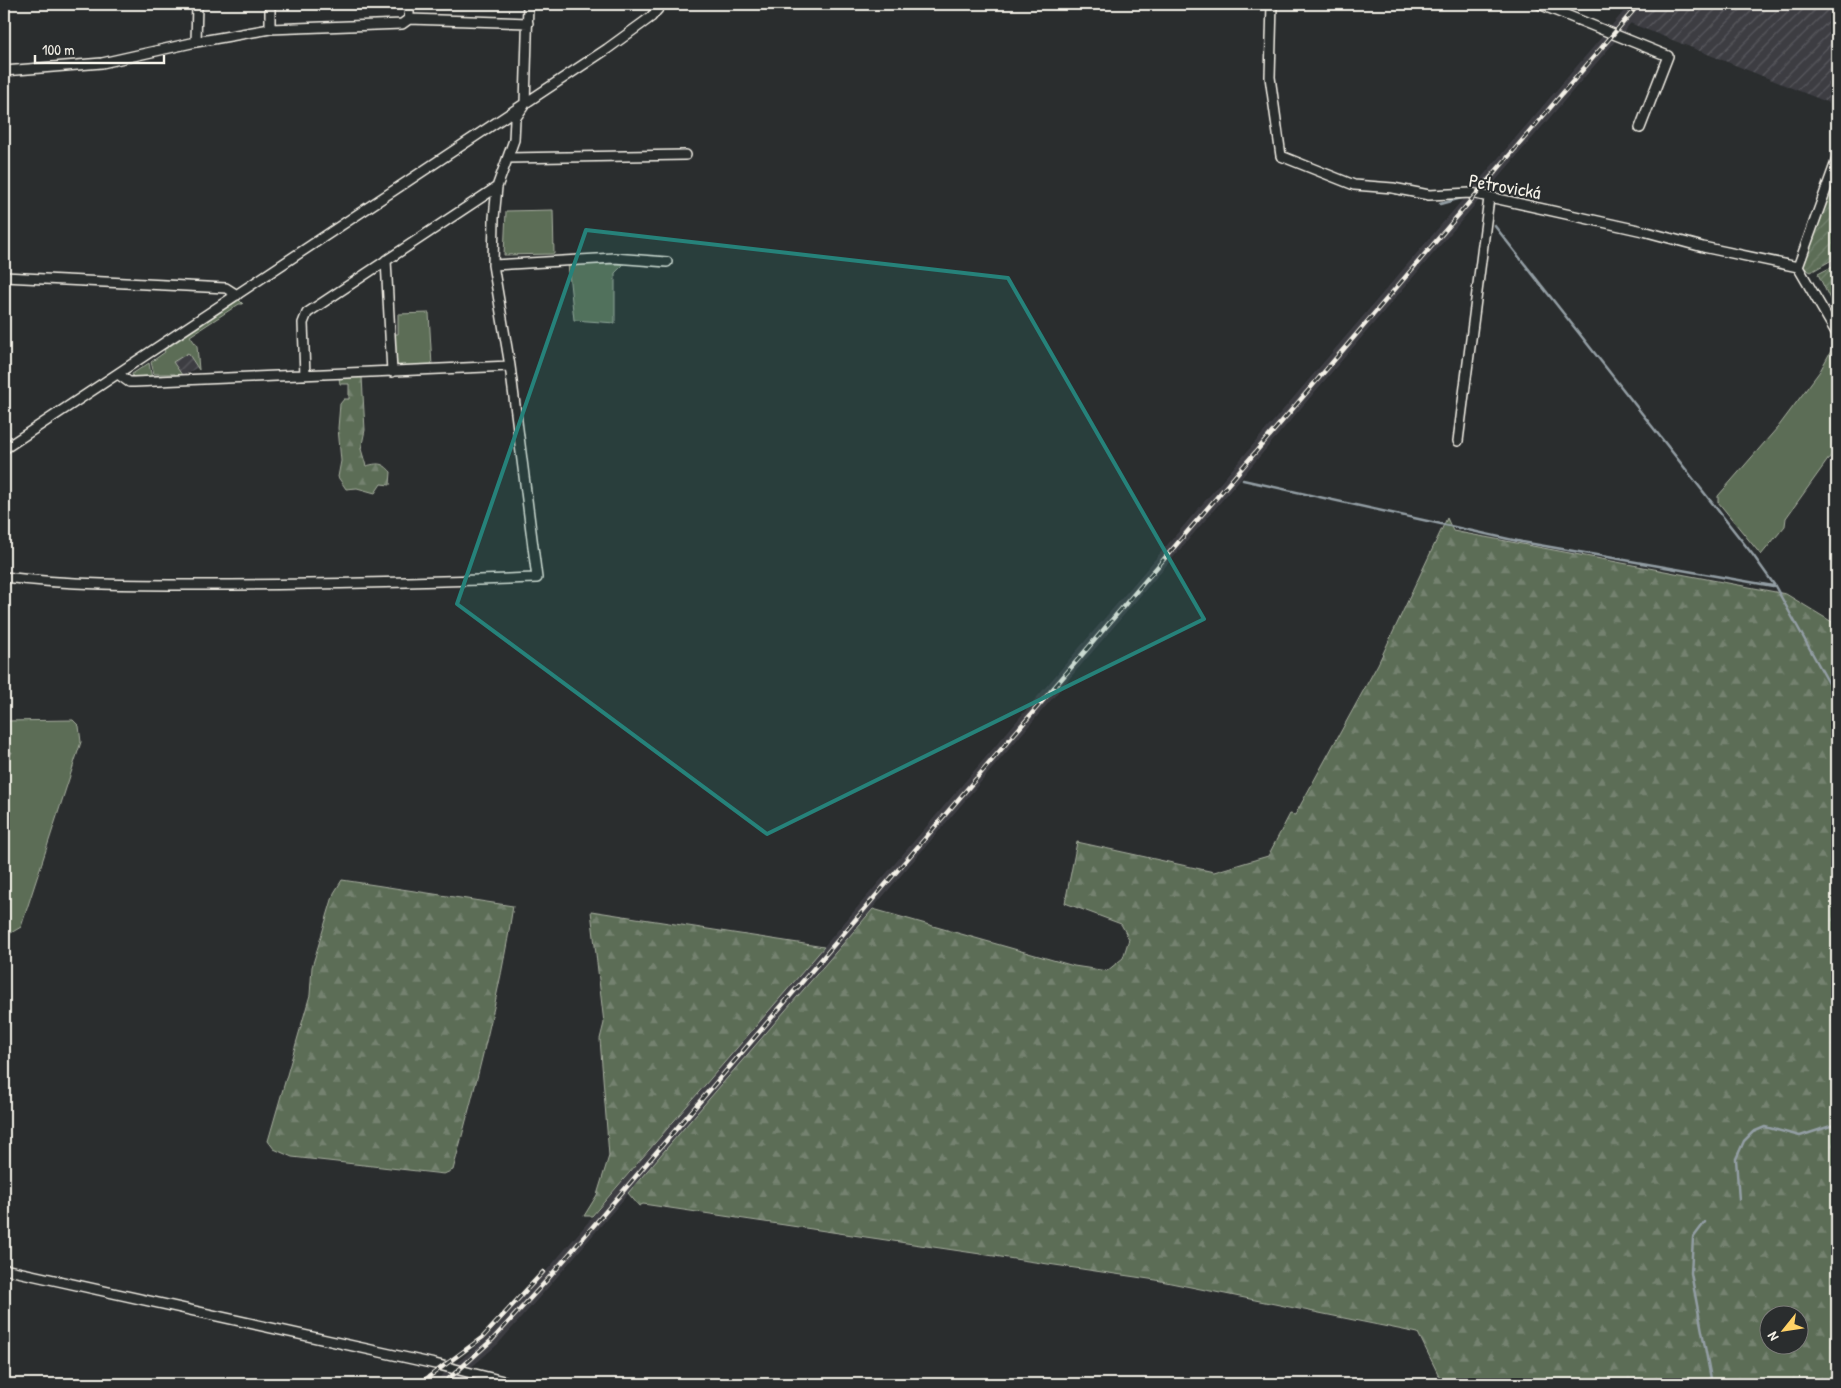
<svg xmlns="http://www.w3.org/2000/svg" width="1841" height="1388" font-family="'Patrick Hand',sans-serif">
<defs>
<pattern id="industrial-furrows" width="10" height="10" patternUnits="userSpaceOnUse" patternTransform="scale(1.25)"><rect width="10" height="10" fill="#3d3d43"/><path d="M-1 1l2-2M0 10L10 0M9 11l2-2" fill="none" stroke="#5a5a5e"/></pattern>
<pattern id="forest-firs" width="22" height="20" patternUnits="userSpaceOnUse" patternTransform="scale(1.25)"><rect width="22" height="20" fill="#5c6d57"/><path d="M5 1l3.5 6h-7zM16 11l3.5 6h-7z" fill="#74826f"/></pattern>
<pattern id="garden-furrows" width="10" height="10" patternUnits="userSpaceOnUse" patternTransform="scale(1.25)"><rect width="10" height="10" fill="#5c6d57"/><path d="M-1 1l2-2M0 10L10 0M9 11l2-2" fill="none" stroke="#74826f"/></pattern>
</defs>
<rect width="100%" height="100%" fill="#2a2d2e"/>
<filter id="ink" filterUnits="userSpaceOnUse"><feTurbulence type="fractalNoise" baseFrequency=".02" numOctaves="2"/><feDisplacementMap in="SourceGraphic" scale="10" xChannelSelector="R" yChannelSelector="G"/><feConvolveMatrix kernelMatrix="1 2 1 2 8 2 1 2 1" color-interpolation-filters="sRGB"/></filter>
<g filter="url(#ink)">
<path fill="#3d3d43" d="M1630 4H1647L551 1284 498 1344 452 1384H432L489 1335 542 1276Z"/>
<path fill="url(#industrial-furrows)" d="M1647 4H1837V106L1630 23Z
M188 353 197 368 182 375 173 362Z"/>
<path fill="#5c6d57" stroke="#a8afa0" d="M553 210 554 254 504 255 506 211Z
M568 264H624L615 273V323L574 320Z
M239 300 243 304H239L190 336 197 346 199 370 188 353 173 362 182 375 186 374 187 377 176 378 175 374H154L151 362 165 352 164 350Z
M429 313 432 366H396L393 334H398V314Z
M1837 347V447L1786 518 1785 526 1761 555 1718 502V496L1778 427 1820 371 1832 349Z
M149 363 152 379 133 378 132 374Z
M73 720 79 726 81 742 21 927 4 937V767L12 752 4 753V721Z"/>
<path fill="url(#forest-firs)" stroke="#a8afa0" fill-rule="evenodd" d="M362 377 365 430 361 449 366 466C378 463 382 462 391 472L390 485 381 484 375 493 357 488 346 489 338 477 341 461 338 428 340 404 344 399H349V384H340L339 378Z
M1447 518 1453 531 1786 594 1837 625V1384H1443L1418 1333 1156 1280 643 1204 639 1206 628 1193 873 909 1074 966 1107 971 1123 958 1129 939 1121 924 1065 903 1077 842 1214 872 1268 856 1290 814 1295 815 1378 664ZM1768 1316H1798V1346H1768Z
M342 880 513 906C500 995 476 1083 453 1170L444 1174 292 1157 274 1149 268 1141 310 995 312 967 334 893Z
M591 911 824 947 592 1216H584L597 1195 609 1156 600 1039 604 1023Z"/>
<path fill="url(#garden-furrows)" stroke="#a8afa0" d="M1837 171V257L1811 272 1801 267Z
M1837 264V314L1818 274Z"/>
<g fill="none" stroke-linecap="round" stroke-linejoin="round">
<path stroke="#939ea4" stroke-width="2.5" d="M1440 204 1465 197
M1494 225 1753 555 1775 586 1837 698
M1243 480 1522 542 1773 586
M1739 1200 1736 1159 1744 1141 1753 1132 1765 1127 1800 1136 1837 1124
M1705 1222 1693 1238 1691 1273 1712 1384"/>
<g stroke="#f4f1e8" stroke-width="12">
<path id="minor" d="M1272 4 1270 77 1281 156 1354 185 1393 188 1429 195 1471 193 1643 231 1703 247 1798 267 1837 334
M1539 4 1668 56 1640 128
M409 19V4
M270 29V4
M196 42 197 4
M4 71 102 63 196 42 270 29 402 24 409 19 528 23
M508 158 686 155
M386 260 392 372
M493 265 614 258 667 262
M1798 267 1837 159
M4 277 226 288 237 295
M118 374 129 382H134L510 366
M305 375 303 323 307 313 497 187
M1458 441 1489 198
M4 449 607 49 651 17 662 4
M4 577C69 585 135 585 200 585 313 585 425 582 537 578L510 366 493 265 494 218 497 187 514 140 515 119 525 104 528 4
M4 1269 435 1364 515 1384"/>
</g>
<use href="#minor" stroke="#2a2d2e" stroke-width="9"/>
<g stroke="#f4f1e8" stroke-width="4.5">
<path id="rail" d="M419 1384 483 1337 543 1272
M443 1384 493 1339 547 1280 1639 4"/>
</g>
<use href="#rail" stroke="#2a2d2e" stroke-width="2.5" stroke-dasharray="8" stroke-linecap="butt"/>
</g>
</g>
<path fill="#26827a" fill-opacity="0.2" stroke="#26827a" stroke-width="4" stroke-linejoin="round" d="M586 230 1008 278 1204 619 767 834 457 604Z"/>
<g text-anchor="middle" dominant-baseline="central" stroke-width="4" stroke-linejoin="round" paint-order="stroke">
<g font-size="19" fill="#f4f1e8" stroke="#2a2d2e">
<text transform="translate(1505 186) rotate(10)">Petrovická</text>
</g>
</g>
<rect width="1841" height="1388" fill="none" stroke="#2a2d2e" stroke-width="20"/>
<rect x="10" y="10" width="1821" height="1368" fill="none" stroke="#f4f1e8" stroke-width="2" filter="url(#ink)"/>
<g transform="translate(1784 1330) rotate(240)"><circle r="24" fill="#2a2d2e" stroke="#7b7b78"/>
<path d="M0-4L9 19L0 12L-9 19Z" fill="#ffd166"/>
<text y="-8" font-size="14" font-weight="bold" text-anchor="middle" fill="#f4f1e8">N</text>
</g>
<path d="M35 55v8h129v-8" fill="none" stroke="#f4f1e8" stroke-width="2.5"/>
<text x="42" y="55" font-size="15" fill="#f4f1e8" stroke="#2a2d2e" stroke-width="4" paint-order="stroke">100 m</text>
</svg>
